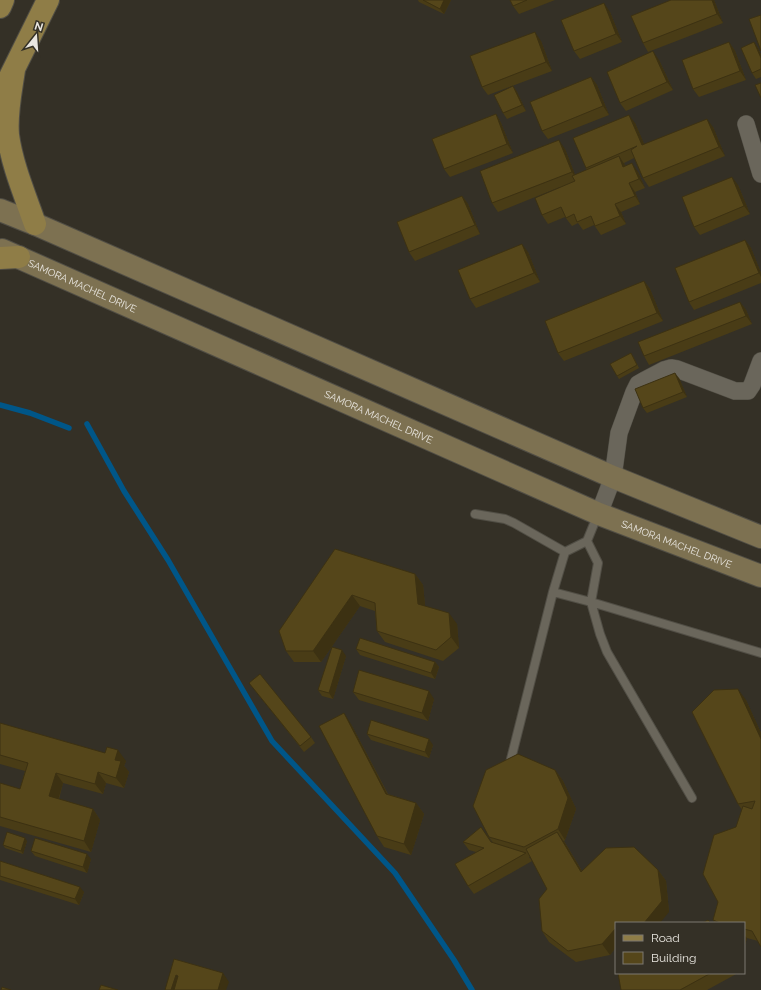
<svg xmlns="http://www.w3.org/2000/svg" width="761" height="990" font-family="Raleway,sans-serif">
<rect width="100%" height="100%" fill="#343026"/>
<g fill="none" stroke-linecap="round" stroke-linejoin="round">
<path stroke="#005688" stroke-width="5.5" d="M0 405 30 413 69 428
M87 424 124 491 168 560 272 741 395 873 454 960 472 990"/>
<g stroke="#514e45" stroke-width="10">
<path id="service" d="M475 514 505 519 514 523 565 552
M587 541 598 563 591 602 600 634 607 652 692 798
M553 592 591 602 761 653
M510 763 553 592 565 552 587 541 598 514"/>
</g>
<g stroke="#514e45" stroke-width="18">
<path id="minor" d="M746 124 761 174
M599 514 613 477 619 433 634 392 638 384 645 380 664 370 671 368 677 369 735 391H748L752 385 761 361"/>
</g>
<g stroke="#514e45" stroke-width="24">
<g id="secondary">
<path d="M0 210 35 224 613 477 761 537"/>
<path id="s1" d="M2 250 599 514 761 576"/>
</g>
</g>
<g stroke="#514e45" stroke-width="24">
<path id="primary" d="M0 7 3 0
M14 70C11 91 6 113 8 135 12 165 25 195 35 224
M7 83 48 0
M0 258 19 257"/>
</g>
<use href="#service" stroke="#6a665b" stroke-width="8"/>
<use href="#minor" stroke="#6a665b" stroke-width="17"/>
<use href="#secondary" stroke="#7d7151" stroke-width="22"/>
<use href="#primary" stroke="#8f7d47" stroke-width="22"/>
</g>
<path fill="#493c16" d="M418 0H451L444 14 419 2Z
M510 0H555L519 14 513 6Z
M671 0H714L723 23 648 52 643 43Z
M610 12 622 42 580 59 574 51Z
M541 41 552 71 488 95 482 87Z
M729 42 735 51 746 80 699 97 693 89Z
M754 42 758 48 761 55V77L756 79 752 73Z
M659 60 673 90 626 111 620 103Z
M591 77 597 85 609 115 548 139 542 131Z
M513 86 517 92 526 111 507 119 503 113Z
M496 114 501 123 513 153 450 177 444 169Z
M635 123 644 144 713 127 725 156 649 187 643 178 634 158 624 163 625 166 638 172 645 188 635 192 640 204 621 212 626 224 601 235 594 225 583 230 578 223 572 226 565 217 548 224 542 215 560 187 498 212 492 203 565 149 575 175 587 170 586 168Z
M738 185 750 214 700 235 694 227Z
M462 196 468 204 480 234 415 261 409 252Z
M745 240 751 248 761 273V283L694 310 689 302Z
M528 252 540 282 476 308 470 299Z
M644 281 650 289 663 321 564 361 558 353Z
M740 302 746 310 752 324 649 365 644 356Z
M633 356 639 368 619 379 617 376Z
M679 378 687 397 647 413 643 408Z
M335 549 415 574 423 585 425 606 457 624 459 648 443 661 385 642 377 631 375 611 360 606 321 662H294L286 651Z
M356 649 435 662 439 667 435 679 360 655Z
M346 656 333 699 322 696 318 690Z
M249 683 311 737 315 743 304 752Z
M353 692 434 699 428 721 359 700Z
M746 700 761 733 758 941 747 938 744 948V923H715L713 920 718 902 736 827 742 810 738 804Z
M0 723 126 761 124 766 129 772 124 788 106 783 103 794 63 783 59 799 93 809 100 820 91 852 0 826V783L20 789 25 771 0 764Z
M351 724 388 794 416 803 424 814 411 855 384 847 377 836Z
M367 734 433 745 429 758 371 740Z
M555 770 563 781 576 809 565 840 564 841 582 871 658 870 666 881 669 912 616 923V947L610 955 576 962 549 942 542 931 547 889 530 857H529L532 861 474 894 468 886 476 852 469 850 463 842 487 835 492 843H493L489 837Z
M27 841 23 854 5 848 3 845Z
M31 851 91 859 87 873 35 856Z
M0 861 84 892 79 905 0 880Z
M618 973H738L707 990H621Z"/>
<path fill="#3c3112" d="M444 0H451L444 14 440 9Z
M712 0H714L723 23 717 14Z
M604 3 610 12 622 42 616 34Z
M535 32 541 41 552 71 546 62Z
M729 42 735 51 746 80 740 71Z
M754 42 758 48 761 55V58Z
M653 51 659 60 673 90 667 82Z
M591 77 597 85 609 115 603 106Z
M513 86 517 92 526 111 522 105Z
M496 114 501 123 513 153 507 144Z
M629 115 635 123 648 153 642 145Z
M707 119 713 127 725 156 719 147Z
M559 140 565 149 577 180 572 172Z
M619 156 625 165 629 175 623 167Z
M632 163 638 172 645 188 639 179Z
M732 177 738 185 750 214 744 206Z
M629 183 635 192 640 204 635 196Z
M462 196 468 204 480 234 475 225Z
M615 204 621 212 626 224 620 216Z
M745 240 751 248 761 273V277L759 273Z
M522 244 528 252 540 282 534 273Z
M644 281 650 289 663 321 657 313Z
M740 302 746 310 752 324 746 316Z
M675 373 679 378 687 397 683 392Z
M415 574 423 585 426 615 418 604Z
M352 595 360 606 321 662 313 651Z
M449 613 457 624 459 648 451 637Z
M342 650 346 656 333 699 329 693Z
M435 662 439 667 435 679 431 673Z
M738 689 746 700 761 733V739Z
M429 691 434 699 428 721 422 713Z
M344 713 351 724 393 805 386 794Z
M429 739 433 745 429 758 425 752Z
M118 750 126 761 124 766 129 772 124 788 116 778 115 760Z
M555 770 563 781 576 809 565 840 558 829Z
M98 772 106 783 103 794 95 784Z
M56 773 63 783 56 807 49 796Z
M416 803 424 814 411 855 404 844Z
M93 809 100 820 91 852 84 841Z
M557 832 565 843 589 883 581 872Z
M25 838 27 841 23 854 21 851Z
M87 854 91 859 87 873 83 867Z
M658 870 666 881 669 912 660 923H644Z
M80 887 84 892 79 905 75 899Z
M615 928 616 929V947L610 955 602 944Z
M744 935 747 938 744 948Z
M223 973 229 982 226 990H218Z
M176 975 181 984 179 990H171Z"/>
<path fill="#55461a" stroke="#3c3112" d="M423 0H444L440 9Z
M510 0H527L513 6Z
M671 0H712L717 14 643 43 631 16Z
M604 3 616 34 574 51 561 20Z
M761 15V51L749 19Z
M535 32 546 62 482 87 470 56Z
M729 42 740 71 693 89 682 60Z
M754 42 761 58V69L752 73 741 48Z
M653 51 667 82 620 103 607 72Z
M591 77 603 106 542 131 530 102Z
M761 83V98L755 85Z
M513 86 522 105 503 113 494 95Z
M496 114 507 144 444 169 432 139Z
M629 115 642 145 707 119 719 147 643 178 631 150 637 146 586 168 573 138Z
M559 140 572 172 492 203 480 171Z
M619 156 623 167 632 163 639 179 629 183 635 196 615 204 620 216 595 226 591 216 577 222 574 214 566 218 561 207 542 215 535 198 575 181 572 176Z
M732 177 744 206 694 227 682 197Z
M462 196 475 225 409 252 397 222Z
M745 240 759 273 689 302 675 268Z
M522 244 534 273 470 299 458 270Z
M644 281 657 313 558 353 545 321Z
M740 302 746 316 644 356 638 342Z
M631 353 637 365 617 376 610 364Z
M675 373 683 392 643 408 635 389Z
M335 549 415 574 418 604 449 613 451 637 436 650 377 631 375 603 352 595 313 651H286L279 631Z
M360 638 435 662 431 673 356 649Z
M332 647 342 650 329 693 318 690Z
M359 670 429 691 422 713 353 692Z
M260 674 311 737 300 746 249 683Z
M738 689 761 739V947L752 931 744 929V923H720L713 920 718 902 703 874 714 835 736 827 743 806 752 809 755 801 738 804 692 712 714 690Z
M344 713 386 794 416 803 404 844 377 836 319 726Z
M371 720 429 739 425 752 367 734Z
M0 723 105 753 107 747 118 750 115 760 121 761 116 778 98 772 95 784 56 773 49 796 93 809 84 841 0 817V783L20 789 28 763 0 755Z
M518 754 555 770 568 798 558 829 524 847 489 837 473 806 486 770Z
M481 827 491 842 526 853 468 886 455 864 484 848 463 842Z
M7 832 25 838 21 851 3 845Z
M557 832 581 872 606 848 634 847 658 870 662 901 644 923H616V928L602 944 568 951 542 931 539 899 547 889 526 849Z
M35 838 87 854 83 867 31 851Z
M0 861 80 887 75 899 0 876Z
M708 920 711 923H702Z
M174 959 223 973 218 990H174L178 976 176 975 171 990H165Z
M618 973H711L680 990H621Z
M101 985 118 990H99Z
M2 987 11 990H1Z"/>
<g text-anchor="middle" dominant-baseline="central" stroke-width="3" stroke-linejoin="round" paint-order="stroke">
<g font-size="10" fill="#e9e6e0" stroke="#343026">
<text stroke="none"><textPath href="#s1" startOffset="88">SAMORA MACHEL DRIVE</textPath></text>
<text stroke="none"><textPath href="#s1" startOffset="412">SAMORA MACHEL DRIVE</textPath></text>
<text stroke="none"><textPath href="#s1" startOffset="736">SAMORA MACHEL DRIVE</textPath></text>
</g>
</g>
<rect x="615" y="922" width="130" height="52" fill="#343026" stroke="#7c7970"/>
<rect x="623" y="935" width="20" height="6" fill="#8f7d47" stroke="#7c7970"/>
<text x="651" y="942" font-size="12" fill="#e9e6e0">Road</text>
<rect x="623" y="952" width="20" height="12" fill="#55461a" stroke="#7c7970"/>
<text x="651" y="962" font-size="12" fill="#e9e6e0">Building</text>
<g transform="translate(36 36) rotate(17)" stroke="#343026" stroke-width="3" paint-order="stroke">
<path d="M0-3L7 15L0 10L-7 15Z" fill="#e9e6e0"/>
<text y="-6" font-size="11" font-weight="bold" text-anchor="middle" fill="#e9e6e0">N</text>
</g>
</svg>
